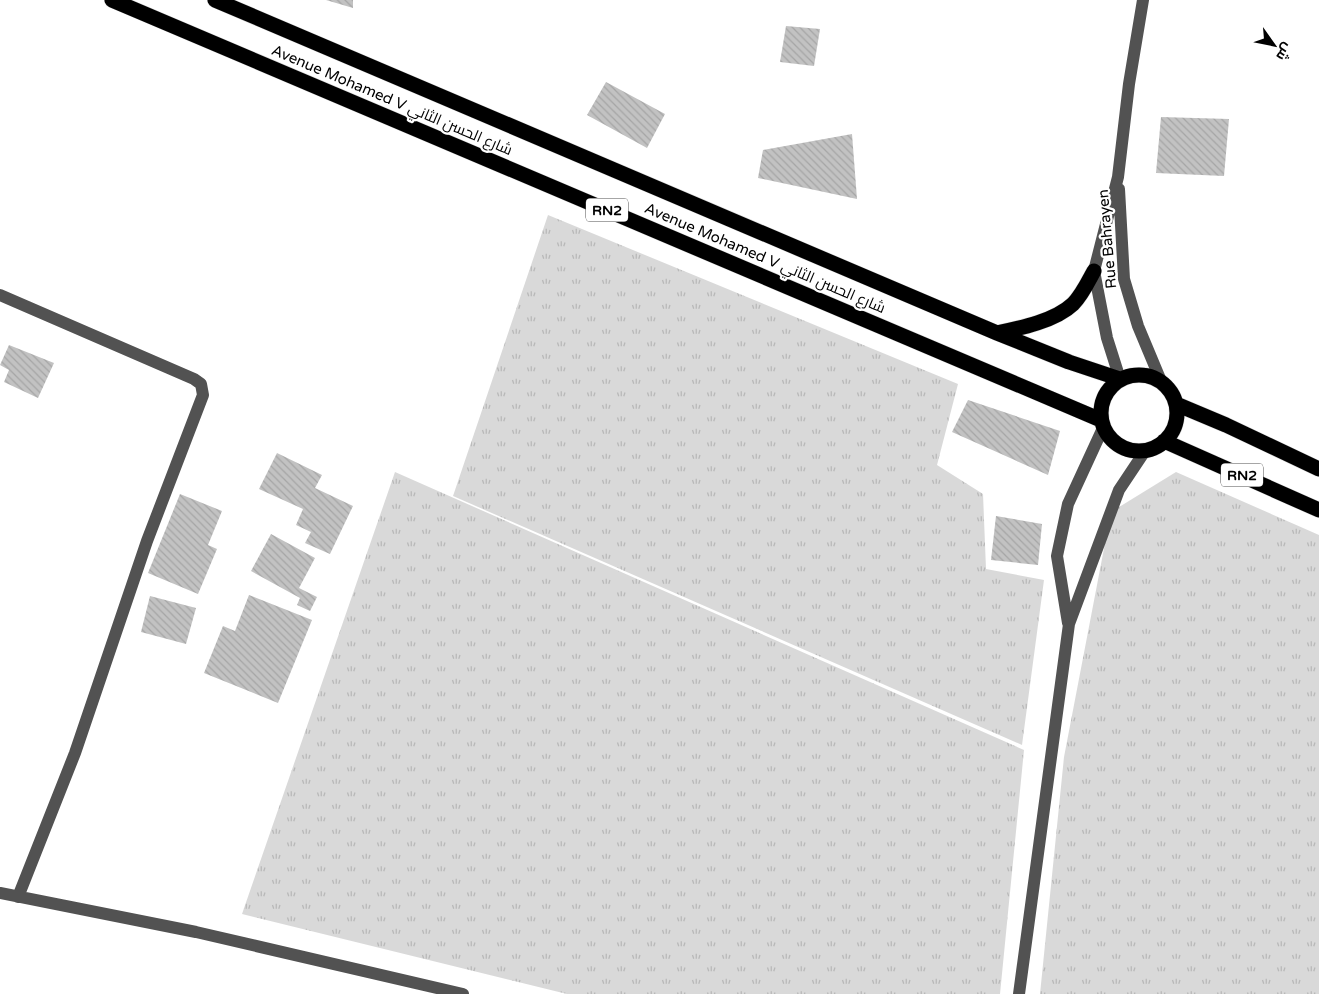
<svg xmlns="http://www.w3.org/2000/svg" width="1319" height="994" font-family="'Varela Round',Cairo,sans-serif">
<defs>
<pattern id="grass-tufts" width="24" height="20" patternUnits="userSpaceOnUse" patternTransform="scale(1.25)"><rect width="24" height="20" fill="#d9d9d9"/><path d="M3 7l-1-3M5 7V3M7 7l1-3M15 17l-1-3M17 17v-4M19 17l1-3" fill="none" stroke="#b8b8b8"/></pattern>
<pattern id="building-back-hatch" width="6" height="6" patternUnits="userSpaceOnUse" patternTransform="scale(1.25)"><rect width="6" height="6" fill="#c2c2c2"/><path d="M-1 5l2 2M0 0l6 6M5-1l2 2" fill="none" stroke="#a5a5a5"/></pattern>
</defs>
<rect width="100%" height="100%" fill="#fff"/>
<path fill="url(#grass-tufts)" d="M548 215 958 384 937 465 983 494 986 569 1044 580 1022 745 453 496Z
M395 472 1024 750 1000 994H567L242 914Z
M1176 472 1319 535V994H1040L1064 757 1111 512Z"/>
<path fill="url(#building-back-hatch)" d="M326 0H353V8Z
M786 26 820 29 814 66 780 62Z
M606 82 665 114 647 148 587 115Z
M1161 117 1229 119 1224 176 1156 173Z
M852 134 857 199 758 178 763 150Z
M9 345 54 363 38 398 4 382 9 370 0 365Z
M968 400 1060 431 1048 475 952 432Z
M277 453 322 475 315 488 353 506 330 554 305 543 311 532 296 525 303 509 259 489Z
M180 494 222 511 208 545 217 549 198 594 148 573Z
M996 516 1042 524 1038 565 991 560Z
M271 534 315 558 299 588 317 597 310 611 297 605 300 598 251 571Z
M249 595 312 620 278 703 204 673 223 626 235 631Z
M150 596 196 608 186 644 141 632Z"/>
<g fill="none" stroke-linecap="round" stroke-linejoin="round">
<g stroke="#dbdbdb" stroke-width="16">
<path id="highway" d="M112 0 1101 420
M215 0 997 333 1069 362 1120 379
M997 333C1021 328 1055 321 1073 304 1082 295 1088 282 1094 271
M1101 413a38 38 0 1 1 76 0a38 38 0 1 1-76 0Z
M1176 404 1226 425 1319 469
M1164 441 1319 510"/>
</g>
<path stroke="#525252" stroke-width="12" d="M1119 189 1124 279 1138 326 1161 381
M0 295 194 379 201 384 203 395 147 541 75 753 18 897
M1120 379 1107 338 1094 271 1118 177 1129 84 1143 0
M1068 623 1057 556 1068 504 1103 428
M0 893 196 932 463 994
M1019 994 1069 624 1119 490 1145 451"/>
<use href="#highway" stroke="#000" stroke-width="15"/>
</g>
<g text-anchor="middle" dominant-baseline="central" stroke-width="4.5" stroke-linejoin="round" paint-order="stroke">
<g fill="#fff" stroke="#4c4c4c" stroke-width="1">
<rect x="586" y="198.5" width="42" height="23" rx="4"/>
<rect x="1221" y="463.5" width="42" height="23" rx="4"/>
</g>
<g font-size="14" font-weight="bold" fill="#000">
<text x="607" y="210">RN2</text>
<text x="1242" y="475">RN2</text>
</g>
<g font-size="15" fill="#000" stroke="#fff">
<text transform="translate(392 100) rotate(23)">Avenue Mohamed V شارع الحسن الثاني</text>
<text transform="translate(1107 239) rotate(-95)">Rue Bahrayen</text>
<text transform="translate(765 258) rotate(23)">Avenue Mohamed V شارع الحسن الثاني</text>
</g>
</g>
<g transform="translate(1274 45) rotate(123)" stroke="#ffffff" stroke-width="4" paint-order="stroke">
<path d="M0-4L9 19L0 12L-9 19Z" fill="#000000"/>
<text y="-8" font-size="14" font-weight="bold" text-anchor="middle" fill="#000000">ش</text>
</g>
</svg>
